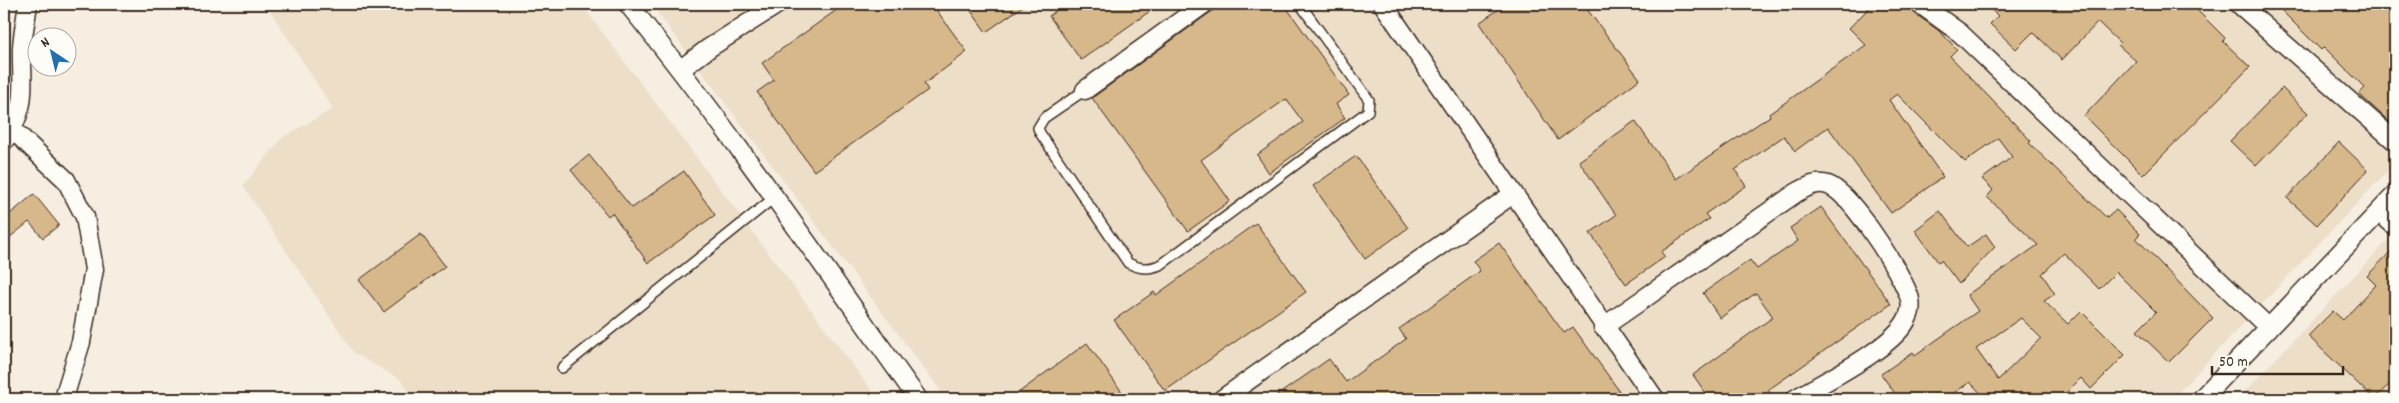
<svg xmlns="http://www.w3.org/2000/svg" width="2399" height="403" font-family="Dekko,sans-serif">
<rect width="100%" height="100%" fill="#f5eee1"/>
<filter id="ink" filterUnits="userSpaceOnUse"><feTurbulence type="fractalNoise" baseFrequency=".02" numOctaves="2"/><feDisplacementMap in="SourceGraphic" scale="10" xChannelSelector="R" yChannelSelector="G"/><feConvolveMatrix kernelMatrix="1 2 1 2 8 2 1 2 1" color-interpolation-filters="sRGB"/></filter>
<g filter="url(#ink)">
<path fill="#ecdec7" d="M266 4H581L878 399H414L401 380 354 353 243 186 282 138 333 109Z
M651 4H2395V163L2172 399H947Z
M2395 233V399H2238Z"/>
<path fill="#d7b88b" stroke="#3b2a1e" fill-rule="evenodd" d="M845 4H932L967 52 924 84 928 90 814 171 757 92 774 80 762 63Z
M966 4H1026L986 32Z
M1065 4H1160L1081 60 1049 16Z
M1222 4H1284L1349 95 1336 104 1345 118 1269 173 1257 155 1303 122 1286 99 1201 160 1230 201 1188 231 1092 98Z
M1506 4H1583L1640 79 1558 140 1479 23Z
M1873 4H1910L1914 13 1938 30 1957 49 1950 56 2031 141 2029 143 2107 218 2116 210 2140 234 2136 238 2213 318 2169 362 2137 331 2156 312 2116 272 2099 289 2064 253 2042 274 2055 294 2044 301 2068 324 2081 311 2125 355 2091 389 2081 378 2060 399H1986L1970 382 1945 399H1899L1881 374 1913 352 1915 355 1978 311 1967 295 2038 245 1987 197 1993 190 1982 179 2012 157 1998 138 1965 162 1897 94 1889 100 1943 177 1891 213 1828 127 1795 151 1784 136 1735 170 1746 186 1705 214 1709 219 1661 252 1665 257 1626 284 1590 233 1616 215 1579 161 1635 121 1676 179 1770 116 1769 114 1866 45 1849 28ZM2021 318 2041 338 1998 380 1976 349Z
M1985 4H2191L2225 38 2223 41 2250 67 2143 175 2084 116 2136 61 2118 45 2120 43 2098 22 2062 60 2033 32 2016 49 1990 24 1998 16Z
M2275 4H2395V127L2359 94 2365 88 2324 47 2321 50Z
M2282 88 2308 113 2256 166 2230 141Z
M2339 142 2368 170 2317 225 2287 198Z
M589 155 632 208 684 171 715 215 648 263 612 213 608 216 571 170Z
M1356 156 1408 228 1365 259 1313 186Z
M34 194 59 225 43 238 29 222 4 242V219Z
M1821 207 1891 304 1768 390 1771 394 1763 399H1710L1693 375 1773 317 1756 293 1720 318 1703 293 1750 260 1757 269 1798 241 1790 228Z
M1940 211 1967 247 1986 234 1995 247 1959 284 1941 260 1938 262 1915 230Z
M1256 223 1306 292 1165 391 1114 320 1154 292 1156 295Z
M421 234 445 266 384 312 359 280Z
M1499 243 1564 333 1573 327 1625 399H1272L1329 359 1346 382 1406 339 1399 329 1480 271 1473 261Z
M2395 247V379L2374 399 2308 336 2333 311 2343 320 2376 285 2367 276Z
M1087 343 1127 399H1010L1048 371Z"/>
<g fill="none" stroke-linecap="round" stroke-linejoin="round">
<g stroke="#3b2a1e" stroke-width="12">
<path id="lane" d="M1085 90 1044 118 1038 128 1040 133 1128 263C1140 269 1149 270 1162 264L1368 111 1369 100 1300 4
M562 368 775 197"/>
</g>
<g stroke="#3b2a1e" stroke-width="21">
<path id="street" d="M628 4C731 131 823 266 918 399
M1383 4 1655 399
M1920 4 1960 33 2269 328
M2239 4 2395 141
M681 69 709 48 778 4
M1085 90 1204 4
M12 129 66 180 85 217 94 269 81 342 66 391V399
M4 141C29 105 21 87 22 47 23 33 26 18 28 4
M2379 212 2395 226
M1603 327 1796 193C1807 187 1816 181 1828 185 1851 193 1897 268 1907 291 1911 299 1912 309 1908 317 1896 347 1823 382 1795 399
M1222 399 1513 194
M2201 399 2395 195"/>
</g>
<use href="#lane" stroke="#fdfcf7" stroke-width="9"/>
<use href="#street" stroke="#fdfcf7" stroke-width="18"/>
</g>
</g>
<rect width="2399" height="403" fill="none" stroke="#fdfcf7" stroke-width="20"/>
<rect x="10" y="10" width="2379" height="383" fill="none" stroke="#3b2a1e" stroke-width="2" filter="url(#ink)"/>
<g transform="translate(52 52) rotate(325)"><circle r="24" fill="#fdfcf7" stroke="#afa8a0"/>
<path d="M0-4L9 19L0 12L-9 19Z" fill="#1f6fb2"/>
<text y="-8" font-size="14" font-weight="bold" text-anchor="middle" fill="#3b2a1e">N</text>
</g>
<path d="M2212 366v8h131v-8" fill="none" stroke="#3b2a1e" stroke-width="2.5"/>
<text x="2219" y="366" font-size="15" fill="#3b2a1e" stroke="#fdfcf7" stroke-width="4" paint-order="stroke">50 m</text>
</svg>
